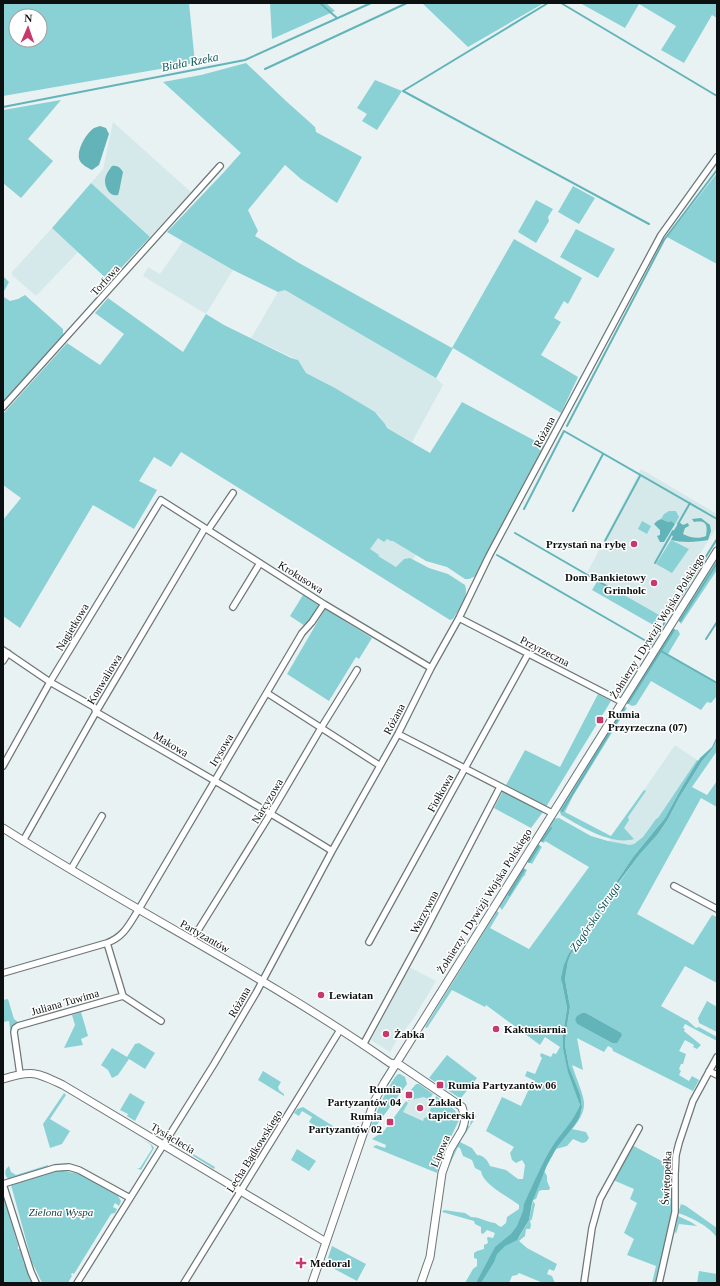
<svg xmlns="http://www.w3.org/2000/svg" width="720" height="1286" font-family="Georgia,serif">
<rect width="100%" height="100%" fill="#e9f2f3"/>
<path fill="#d6e9ea" d="M113 122 191 192 150 237 91 183 103 169Z
M52 228 78 252 36 296 12 275V272Z
M183 241 233 270 206 314 143 276 148 267 160 274Z
M285 289 435 377 443 385 412 442 387 428 379 415 335 388 306 373 298 360 251 338 278 292Z
M641 469 717 514V527L661 616 587 573Z
M378 529 417 553 398 583 359 560Z
M675 745 697 760 634 854 608 842Z
M409 967 436 981 412 1021 398 1038 390 1052 371 1040Z
M424 1097 433 1103 427 1117 423 1121 403 1112 409 1100Z"/>
<path fill="#8ad1d5" fill-rule="evenodd" d="M3 3H189L195 63 3 96ZM16 16H40V40H16Z
M270 3H326L335 11 272 39Z
M422 3H544L468 47Z
M580 3H717V18L712 15 684 63 661 50 676 26 639 4 625 28Z
M246 63 286 101 315 127 316 132 362 157 337 203 301 179 285 165 248 210 258 231 255 236 299 263 452 348 514 239 582 278 568 304 564 301 554 318 561 322 541 355 578 377 561 413 453 348 436 378 285 290 278 292 233 270 167 232 224 172 241 153 163 82 201 75Z
M375 80 402 91 377 130 362 121 367 114 357 108Z
M61 100 28 139 53 161 21 198 3 183V110Z
M717 173V264L667 237Z
M91 183 150 237 109 281 52 228Z
M573 186 595 198 579 224 558 212Z
M536 200 553 209 548 217 549 221 536 243 518 232Z
M576 229 615 249 598 278 560 257Z
M3 276 9 282 3 293 4 297 10 301 18 299 25 295 63 329V336L3 403Z
M108 298 183 352 206 314 224 325 291 358 298 360 306 373 335 388 375 412 385 424 387 428 430 453 462 402 545 446 514 506 488 550 476 576 469 579H465L447 567 426 561 393 541H391L387 539 384 542 378 538 370 549 379 555 378 556 396 567 404 559 410 558 429 568 448 574 465 585C469 597 460 608 453 619L450 620 181 452 171 467 154 457 139 481 157 490 134 529 93 505 20 628 3 616V520L21 498 3 485V414L67 343 100 365 124 334 95 313Z
M669 511H676L679 517 675 524 671 521 668 522 661 519 664 514Z
M642 521 651 526 647 534 638 529Z
M671 540 689 549 672 573 656 564Z
M717 556V570L681 624 678 619Z
M598 580 661 616 655 626 592 590Z
M303 595 319 605 305 626 290 616Z
M325 609 372 638 359 659 356 657 329 701 287 674Z
M673 629 678 630 680 634 668 654 717 682V697H716L711 703 707 702 701 710 651 681 636 705 632 706 627 703 638 686 636 685 671 631Z
M598 694 611 701 546 807 506 785 525 750 560 767Z
M624 706 627 708 621 718 573 796 565 812 611 836 644 790 646 791 628 817 629 820 624 828 634 839C612 846 580 826 561 815L559 809 623 707Z
M717 740V751L692 787 707 795 717 781V807L701 798 637 914 693 945 712 915 717 917V983L685 966 661 1006 686 1020H687L696 1028 699 1027 717 1037V1041L685 1024 683 1028 685 1029 684 1031 701 1045 697 1049 693 1047 694 1045 685 1040 679 1051 686 1054 683 1064H681L679 1069 681 1071 679 1075 689 1081 692 1076 699 1080 693 1091 613 1051 612 1048 608 1046 604 1052 577 1038 583 1070 572 1065C575 1075 583 1093 584 1102 585 1112 578 1122 572 1129L586 1132 589 1138 586 1142 582 1143 573 1139 567 1146 556 1149C539 1177 529 1208 518 1239L529 1220 533 1201 535 1204 532 1219 530 1221 531 1225 530 1229H526L525 1236 519 1241 527 1248 557 1264 554 1271 549 1269 547 1274 552 1276 555 1283H543L519 1273 517 1275 512 1276 509 1283H465L473 1269 477 1266V1259L474 1258V1253L477 1251 484 1249V1245L488 1243 487 1238 488 1237 493 1238 495 1233 487 1230 483 1234 481 1233V1227L475 1224 474 1221 442 1212 444 1210 465 1213 471 1217C480 1217 487 1222 495 1223L499 1226 501 1227 506 1223 507 1217 519 1209V1205C508 1196 483 1185 481 1171L475 1168 472 1160 463 1156 460 1148 458 1147 449 1166 447 1165 468 1126H470L471 1118 476 1115V1117L460 1142 472 1148 477 1155C484 1155 488 1161 490 1166L506 1170 518 1179H523L525 1165 522 1160 516 1163 512 1160 510 1153 514 1147 486 1131 502 1097 521 1106 529 1089 530 1090 535 1081 525 1076 527 1071 535 1074 542 1058 540 1056 541 1053 551 1057 553 1053 556 1054 560 1047 545 1037 540 1045 486 1005 485 1007 452 990 427 1028 425 1027 497 911 499 913 490 928 529 949 589 867 545 841 544 843 540 841 552 819 559 818 591 836 608 841 630 845 634 844 643 837 656 819 658 818 697 760 699 761 682 787 665 818 633 857 569 953 562 983 567 1008 563 1034V1049L567 1065 579 1101 580 1105 578 1110 581 1112 582 1105 569 1067 565 1045 566 1032 570 1007 565 979 568 961 571 954 613 891 640 854 658 834 668 819 679 798 702 761 713 748ZM582 1013H586L620 1032 612 1043 577 1024 575 1020Z
M503 791 543 812 531 828 494 808Z
M537 844 542 847 532 864 526 860Z
M522 867 527 870 525 874H526L523 877 502 910 498 905Z
M8 999 14 1019 18 1022 25 1020 13 1025 14 1052 13 1053 9 1021 3 1022V1000Z
M707 1001 717 1007V1032L699 1023 698 1018Z
M81 1012 88 1036 81 1039 83 1045 64 1048 75 1025 72 1015Z
M139 1043 155 1053 145 1069 129 1059 118 1075 112 1078 108 1070 101 1065 112 1048 127 1057 135 1044Z
M447 1055 477 1078 461 1098 458 1097 429 1078Z
M263 1071 281 1082 278 1087 279 1090 284 1094V1096L258 1080Z
M398 1074H400L405 1077 407 1084 373 1130 370 1132C370 1124 391 1079 398 1074Z
M416 1084H419L433 1094 429 1100 424 1097 410 1100 408 1101 412 1092 410 1091Z
M64 1093 66 1095 50 1119 70 1131 62 1144 50 1148 43 1124Z
M130 1093 145 1102 136 1119 135 1121 127 1116 128 1114 120 1110Z
M436 1096 440 1099 436 1105 439 1107 443 1101C450 1106 458 1110 459 1120L441 1158 437 1173 373 1147 376 1145 385 1148 386 1145 372 1139 384 1131 406 1101 408 1103 403 1112 423 1121 424 1118 427 1117Z
M303 1107 336 1128 331 1136 309 1122 312 1117 302 1111 299 1116 294 1113 297 1109Z
M142 1139 152 1145 154 1148 141 1170 137 1168H140L152 1149 151 1145Z
M175 1140V1143L215 1167 214 1169 176 1145Z
M632 1145 669 1165 671 1151H672L669 1192 673 1208 656 1283H652L656 1266 627 1255 634 1239 624 1233 637 1203 630 1199 634 1189 613 1180Z
M297 1149 316 1161 309 1171 291 1160Z
M48 1165V1168L11 1180C6 1178 4 1175 6 1169L9 1166 11 1172 16 1175Z
M63 1171 81 1174 118 1195V1196L121 1201 119 1206 115 1203 113 1207 117 1209 115 1213 111 1214 74 1274 72 1273 71 1275 72 1276 69 1281V1283H42L32 1262 11 1185 51 1172Z
M544 1171 547 1176V1181L550 1188 549 1190H542L539 1191 536 1199 533 1200Z
M3 1194 18 1245V1249H20L24 1264 26 1265 33 1283H3Z
M681 1204 686 1206 717 1228V1238C711 1227 690 1217 678 1213Z
M678 1216 691 1222 697 1226 679 1224 676 1234 675 1231Z
M332 1246 366 1264 357 1281 327 1265 325 1267Z
M699 1271 717 1274V1283H697Z"/>
<path fill="#63b4b9" d="M100 126 106 128 109 134 99 165 92 170C88 168 82 165 80 161 75 152 86 133 94 128 96 127 98 127 100 126Z
M112 166C117 165 120 167 123 172L119 192 118 195C110 197 105 188 105 181 105 175 109 170 112 166Z
M701 518 710 525 711 531 708 540C698 542 682 543 671 540L673 536 671 535 679 522 683 525 688 523 689 526 685 528 683 534C690 538 699 539 706 536 708 524 706 520 694 522L692 519Z
M661 519 668 522 671 521 675 524 664 542H660L657 536 660 535V530L654 524 657 521Z
M717 736V740L713 748 702 761 679 798 668 819 658 834 640 854 613 890 571 954 568 961 565 979 570 1007 566 1032 565 1045 569 1067 580 1095 582 1107 579 1118 574 1126 557 1147 547 1165 532 1203 529 1220 517 1240 505 1246 497 1254 494 1262 481 1283H476L495 1247 511 1234 517 1226 523 1211 524 1204C533 1185 541 1165 552 1147 561 1133 574 1121 580 1105L568 1072 563 1049V1034L567 1008 561 978 564 965 569 953 633 857 665 818 682 787 700 758 712 747Z
M582 1013H586L620 1032 622 1035 617 1043H612L577 1024 575 1020 577 1016Z"/>
<g fill="none" stroke-linecap="round" stroke-linejoin="round">
<path stroke="#63b4b9" stroke-width="2" d="M320 3 337 18
M548 3 403 91 649 224
M561 3 717 96
M265 69 407 3
M3 107 245 60 371 3
M567 426 664 240 717 170
M524 509 564 431 717 519
M573 511 603 454
M678 524 690 503
M515 533 617 592
M605 541 640 476
M497 555 646 641
M655 563 673 531
M671 612 717 539
M680 621 717 563
M706 639 717 622
M651 644 665 622
M661 651 717 683
M628 703 674 630
M562 811 624 709
M542 841 551 828
M529 862 539 846
M509 895 524 870"/>
<g stroke="#6e7777" stroke-width="8">
<path id="street" d="M3 407 220 166
M208 530 233 493
M233 607 260 563
M459 618 622 702
M3 650 50 682 94 707 96 712C175 758 255 803 332 851
M3 661 8 653
M267 693 379 765
M398 734 552 813
M3 766 50 682 161 500 324 604 431 668
M23 841 96 712 205 528
M71 869 102 816
M674 886 717 909
M192 940 271 813 321 728 357 670
M369 942 528 654
M107 943 123 996
M3 973 107 943C125 936 129 924 139 909L302 633 312 622 324 604
M363 1045 424 933 500 787
M709 1071 717 1075
M20 1074 14 1032 15 1028 18 1026 123 996 161 1021
M3 1184 55 1168 69 1167 79 1170 130 1198
M3 1184 31 1272 36 1283
M77 1283 214 1064 256 993 332 851 398 734 431 668 459 618 489 556 661 235 717 157
M184 1283 340 1030
M584 1283 592 1228 600 1199 639 1128
M659 1283 675 1212V1174L676 1155 679 1143 693 1101 717 1057"/>
</g>
<g stroke="#6e7777" stroke-width="9">
<path id="secondary" d="M3 828C130 909 266 976 390 1063L400 1065 462 1107 465 1118 464 1124 462 1130 450 1150 442 1173 430 1257 421 1283
M3 1079C32 1070 36 1072 63 1085L326 1242
M312 1283 374 1102 384 1083 717 551"/>
</g>
<use href="#street" stroke="#fff" stroke-width="5.5"/>
<use href="#secondary" stroke="#fff" stroke-width="7"/>
</g>
<g fill="#c6396a" stroke="#fff" stroke-width="1.5">
<circle cx="634" cy="544" r="4"/>
<circle cx="654" cy="583" r="4"/>
<rect x="596" y="716" width="8" height="8" rx="2"/>
<circle cx="321" cy="995" r="4"/>
<circle cx="496" cy="1029" r="4"/>
<circle cx="386" cy="1034" r="4"/>
<rect x="436" y="1081" width="8" height="8" rx="2"/>
<rect x="405" y="1091" width="8" height="8" rx="2"/>
<circle cx="420" cy="1108" r="4"/>
<rect x="386" y="1118" width="8" height="8" rx="2"/>
<path d="M299 1257h4v4h4v4h-4v4h-4v-4h-4v-4h4z"/>
</g>
<g text-anchor="middle" dominant-baseline="central" stroke-width="3" stroke-linejoin="round" paint-order="stroke">
<g font-size="11" fill="#0d1010" stroke="#fff">
<text transform="translate(105 280) rotate(-48)">Torfowa</text>
<text transform="translate(544 432) rotate(-62)">Różana</text>
<text transform="translate(301 577) rotate(32)">Krokusowa</text>
<text transform="translate(657 626) rotate(-58)">Żołnierzy I Dywizji Wojska Polskiego</text>
<text transform="translate(72 627) rotate(-59)">Nagietkowa</text>
<text transform="translate(545 651) rotate(27)">Przyrzeczna</text>
<text transform="translate(104 679) rotate(-59)">Konwaliowa</text>
<text transform="translate(394 719) rotate(-62)">Różana</text>
<text transform="translate(171 744) rotate(31)">Makowa</text>
<text transform="translate(221 750) rotate(-59)">Irysowa</text>
<text transform="translate(440 793) rotate(-61)">Fiołkowa</text>
<text transform="translate(267 801) rotate(-59)">Narcyzowa</text>
<text transform="translate(484 901) rotate(-58)">Żołnierzy I Dywizji Wojska Polskiego</text>
<text transform="translate(424 912) rotate(-62)">Warzywna</text>
<text transform="translate(205 936) rotate(30)">Partyzantów</text>
<text transform="translate(65 1002) rotate(-16)">Juliana Tuwima</text>
<text transform="translate(239 1002) rotate(-60)">Różana</text>
<text transform="translate(173 1138) rotate(31)">Tysiąclecia</text>
<text transform="translate(254 1151) rotate(-58)">Lecha Bądkowskiego</text>
<text transform="translate(440 1151) rotate(-67)">Lipowa</text>
<text transform="translate(666 1178) rotate(-87)">Świętopełka</text>
</g>
<g font-size="11" font-weight="bold" fill="#0d1010" stroke="#fff" text-anchor="start">
<text x="626" y="544" text-anchor="end">Przystań na rybę</text>
<text x="646" y="577" text-anchor="end">Dom Bankietowy<tspan x="646" dy="13">Grinholc</tspan></text>
<text x="608" y="714">Rumia<tspan x="608" dy="13">Przyrzeczna (07)</tspan></text>
<text x="329" y="995">Lewiatan</text>
<text x="504" y="1029">Kaktusiarnia</text>
<text x="394" y="1034">Żabka</text>
<text x="448" y="1085">Rumia Partyzantów 06</text>
<text x="401" y="1089" text-anchor="end">Rumia<tspan x="401" dy="13">Partyzantów 04</tspan></text>
<text x="428" y="1102">Zakład<tspan x="428" dy="13">tapicerski</tspan></text>
<text x="382" y="1116" text-anchor="end">Rumia<tspan x="382" dy="13">Partyzantów 02</tspan></text>
<text x="310" y="1263">Medoral</text>
</g>
<g font-size="11" font-style="italic" fill="#194042" stroke="#fff">
<text x="61" y="1212">Zielona Wyspa</text>
</g>
<g font-size="12" font-style="italic" fill="#10585b" stroke="#fff">
<text transform="translate(190 62) rotate(-11)">Biała Rzeka</text>
<text transform="translate(595 917) rotate(-56)">Zagórska Struga</text>
</g>
</g>
<rect width="720" height="1286" fill="none" stroke="#0d1010" stroke-width="8"/>
<g transform="translate(28 28) rotate(2)"><circle r="19" fill="#ffffff" stroke="#9e9f9f"/>
<path d="M0-3L7 15L0 10L-7 15Z" fill="#c6396a"/>
<text y="-6" font-size="11" font-weight="bold" text-anchor="middle" fill="#0d1010">N</text>
</g>
</svg>
